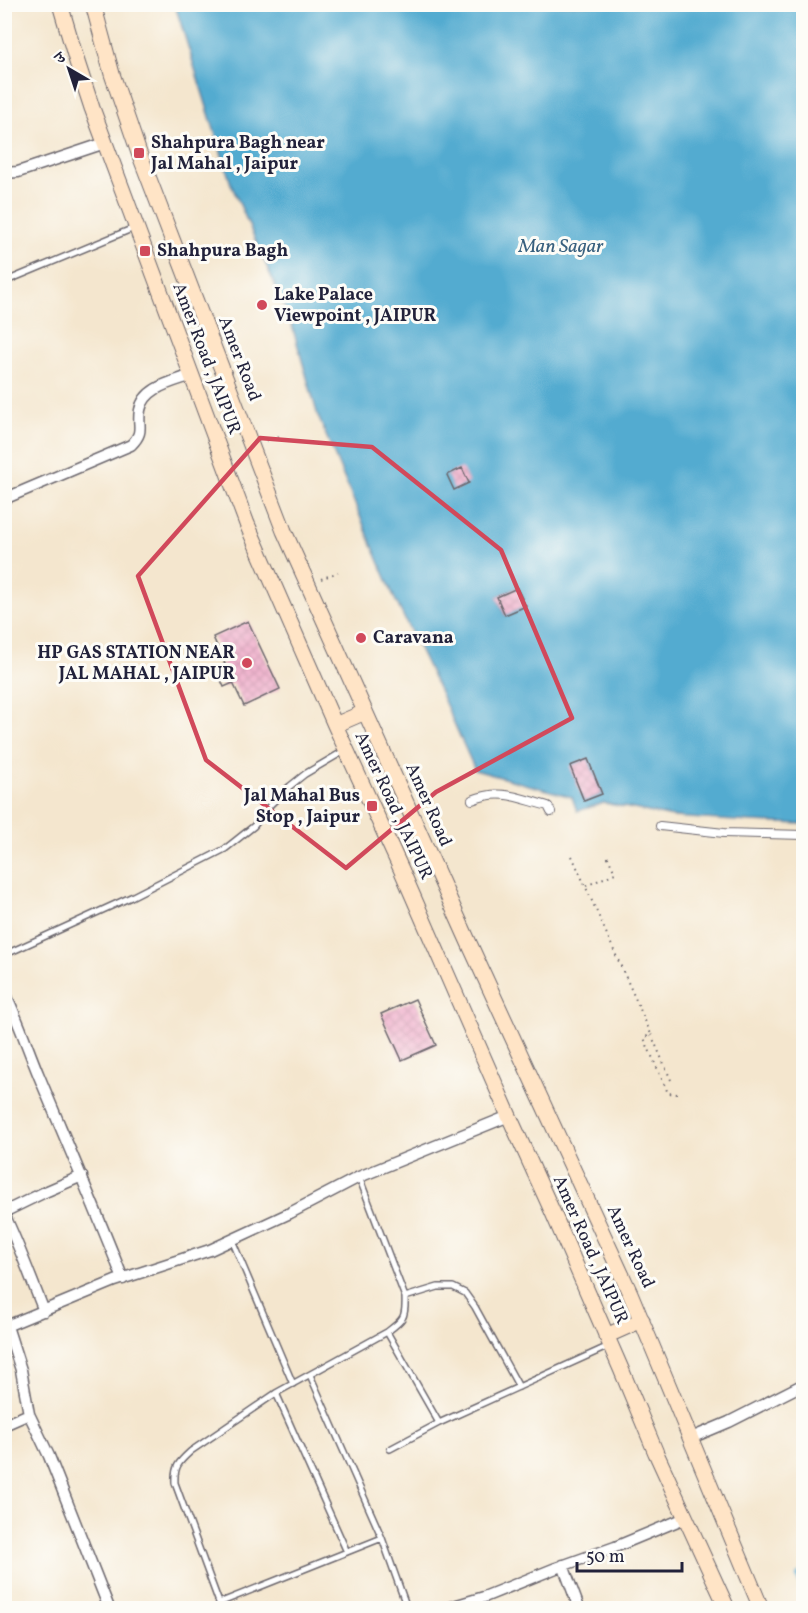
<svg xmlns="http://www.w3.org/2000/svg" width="808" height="1613" font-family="Vollkorn,'Noto Serif Devanagari',serif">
<defs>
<pattern id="building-cross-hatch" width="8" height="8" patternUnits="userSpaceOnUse" patternTransform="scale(1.5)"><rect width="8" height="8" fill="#efadca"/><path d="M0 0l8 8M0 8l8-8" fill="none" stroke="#cd95ae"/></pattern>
</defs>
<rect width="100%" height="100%" fill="#fdfcf7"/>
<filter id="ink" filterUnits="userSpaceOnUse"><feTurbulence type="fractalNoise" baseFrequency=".0167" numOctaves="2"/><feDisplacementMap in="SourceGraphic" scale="12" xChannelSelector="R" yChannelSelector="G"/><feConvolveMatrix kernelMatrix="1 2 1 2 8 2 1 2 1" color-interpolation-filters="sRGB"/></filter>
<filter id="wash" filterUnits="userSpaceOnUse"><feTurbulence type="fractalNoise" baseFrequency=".008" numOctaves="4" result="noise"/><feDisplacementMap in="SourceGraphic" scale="24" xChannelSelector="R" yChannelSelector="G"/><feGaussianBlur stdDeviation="1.35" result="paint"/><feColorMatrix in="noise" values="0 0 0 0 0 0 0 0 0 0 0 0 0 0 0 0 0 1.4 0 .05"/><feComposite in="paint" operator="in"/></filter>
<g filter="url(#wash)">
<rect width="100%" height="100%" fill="#f4e6ce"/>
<path fill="#52abd0" stroke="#3a6686" stroke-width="1.5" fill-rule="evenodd" d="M175 5H803V824L752 822 673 817 604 803 577 811 572 797 475 770 441 694 394 597 318 416 291 322 231 184ZM517 588 525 606 505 615 497 597ZM588 759 602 794 584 801 571 767Z"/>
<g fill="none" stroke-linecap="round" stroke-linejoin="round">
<path stroke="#52abd0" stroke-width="4.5" d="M804 1571 798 1576 804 1596"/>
</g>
<g id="blocks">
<path fill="url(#building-cross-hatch)" d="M462 468 469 483 454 490 447 475Z
M517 588 526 606 505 615 497 597Z
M248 621 280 689 244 706 233 683 224 687 216 669 225 664 213 637Z
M588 759 602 794 584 801 570 766Z
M415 999 436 1045 402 1060 381 1014Z"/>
</g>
</g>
<g filter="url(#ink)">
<use href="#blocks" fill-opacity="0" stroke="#6c676e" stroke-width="1.5"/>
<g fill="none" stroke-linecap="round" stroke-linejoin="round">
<g stroke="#6c676e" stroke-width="8">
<path id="service" d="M4 282 134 228
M4 955 131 897 225 849 254 826 271 804 290 786 305 774 344 751
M359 1177 405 1297C406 1318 403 1320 387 1332
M232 1240 293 1384
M405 1297 438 1287H453L465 1293 475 1307 519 1387
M310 1375 382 1538 407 1608
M276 1393 347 1552
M390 1449 439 1423 609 1346
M219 1603 382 1538
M221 1608 175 1483C174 1466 179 1462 191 1451L276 1393 387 1332 439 1423"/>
</g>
<g stroke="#6c676e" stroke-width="10">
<path id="pedestrian" d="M472 800C502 788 518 798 548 806L551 812
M660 826 724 833 804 835"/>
</g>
<g stroke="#6c676e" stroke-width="13">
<path id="minor" d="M4 173 18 172 105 143
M4 499 131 445C145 431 137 427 140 410 144 387 173 382 192 375
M4 991C18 1019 27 1047 39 1076 67 1143 96 1210 123 1279
M4 1212 45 1192 82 1176
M4 1214C19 1245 31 1279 44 1311
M4 1327 115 1281 210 1250 290 1213 359 1177 509 1116
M29 1414 49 1456 109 1608
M4 1425 29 1414 21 1370 7 1326
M691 1438 729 1422 804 1384
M563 1565 579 1608
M447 1608 484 1597 556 1568 615 1547 685 1518"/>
</g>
<g stroke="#6c676e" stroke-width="17">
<path id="secondary" d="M60 4 77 62 92 108 247 524 335 725 401 869 509 1116 553 1213 621 1369 656 1453 727 1608
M93 4 112 74 139 153 284 531 469 943 630 1293 761 1608
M335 725 365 712
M606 1336 642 1320"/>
</g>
<path stroke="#6c676e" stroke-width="2" stroke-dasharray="1.5 4.5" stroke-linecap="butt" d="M266 441 283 436
M321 579 338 572
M572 856 651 1034
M586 886 615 873 606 853
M671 1080 651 1034 644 1038 668 1093 677 1094"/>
<use href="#service" stroke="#fff" stroke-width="5"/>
<use href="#pedestrian" stroke="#fff" stroke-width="8"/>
<use href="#minor" stroke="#fff" stroke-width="10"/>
<use href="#secondary" stroke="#ffe4c6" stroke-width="15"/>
</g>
</g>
<path fill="none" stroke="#d1495b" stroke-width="4.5" stroke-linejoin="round" d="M260 438 372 447 501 550 572 718 436 792 346 868 206 760 138 576Z"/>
<g fill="#d1495b" stroke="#fdfcf7" stroke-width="2">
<rect x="133" y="147" width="12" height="12" rx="3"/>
<rect x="139" y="245" width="12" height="12" rx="3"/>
<circle cx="262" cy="305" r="6"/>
<circle cx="361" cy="638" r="6"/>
<circle cx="247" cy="663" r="6"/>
<rect x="366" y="800" width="12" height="12" rx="3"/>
</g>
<g text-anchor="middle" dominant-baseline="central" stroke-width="6" stroke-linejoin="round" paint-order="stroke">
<g font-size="18" font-weight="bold" fill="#22223b" stroke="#fdfcf7" text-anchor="start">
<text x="151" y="143">Shahpura Bagh near<tspan x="151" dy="21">Jal Mahal , Jaipur</tspan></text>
<text x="157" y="251">Shahpura Bagh</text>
<text x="274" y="295">Lake Palace<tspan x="274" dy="21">Viewpoint , JAIPUR</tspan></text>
<text x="373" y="638">Caravana</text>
<text x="235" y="653" text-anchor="end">HP GAS STATION NEAR<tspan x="235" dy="21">JAL MAHAL , JAIPUR</tspan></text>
<text x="360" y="796" text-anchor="end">Jal Mahal Bus<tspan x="360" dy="21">Stop , Jaipur</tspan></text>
</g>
<g font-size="18" fill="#22223b" stroke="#fdfcf7">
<text transform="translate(206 359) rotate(69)">Amer Road , JAIPUR</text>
<text transform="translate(239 359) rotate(69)">Amer Road</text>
<text transform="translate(428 805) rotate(66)">Amer Road</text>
<text transform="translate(393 806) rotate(65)">Amer Road , JAIPUR</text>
<text transform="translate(630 1247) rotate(65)">Amer Road</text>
<text transform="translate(590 1250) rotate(66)">Amer Road , JAIPUR</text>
</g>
<g font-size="20" font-style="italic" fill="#38607e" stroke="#fdfcf7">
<text x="561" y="247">Man Sagar</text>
</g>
</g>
<rect width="808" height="1613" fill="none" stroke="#fdfcf7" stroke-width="24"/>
<g transform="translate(69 69) rotate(321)" stroke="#fdfcf7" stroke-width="4.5" paint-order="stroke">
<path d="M0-4.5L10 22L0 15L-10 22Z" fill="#22223b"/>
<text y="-9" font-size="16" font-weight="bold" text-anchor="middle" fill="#22223b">उ</text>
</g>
<path d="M577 1562v9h105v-9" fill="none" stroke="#22223b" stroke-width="3"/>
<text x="586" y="1562" font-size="18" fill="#22223b" stroke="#fdfcf7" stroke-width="4.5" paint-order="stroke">50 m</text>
</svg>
